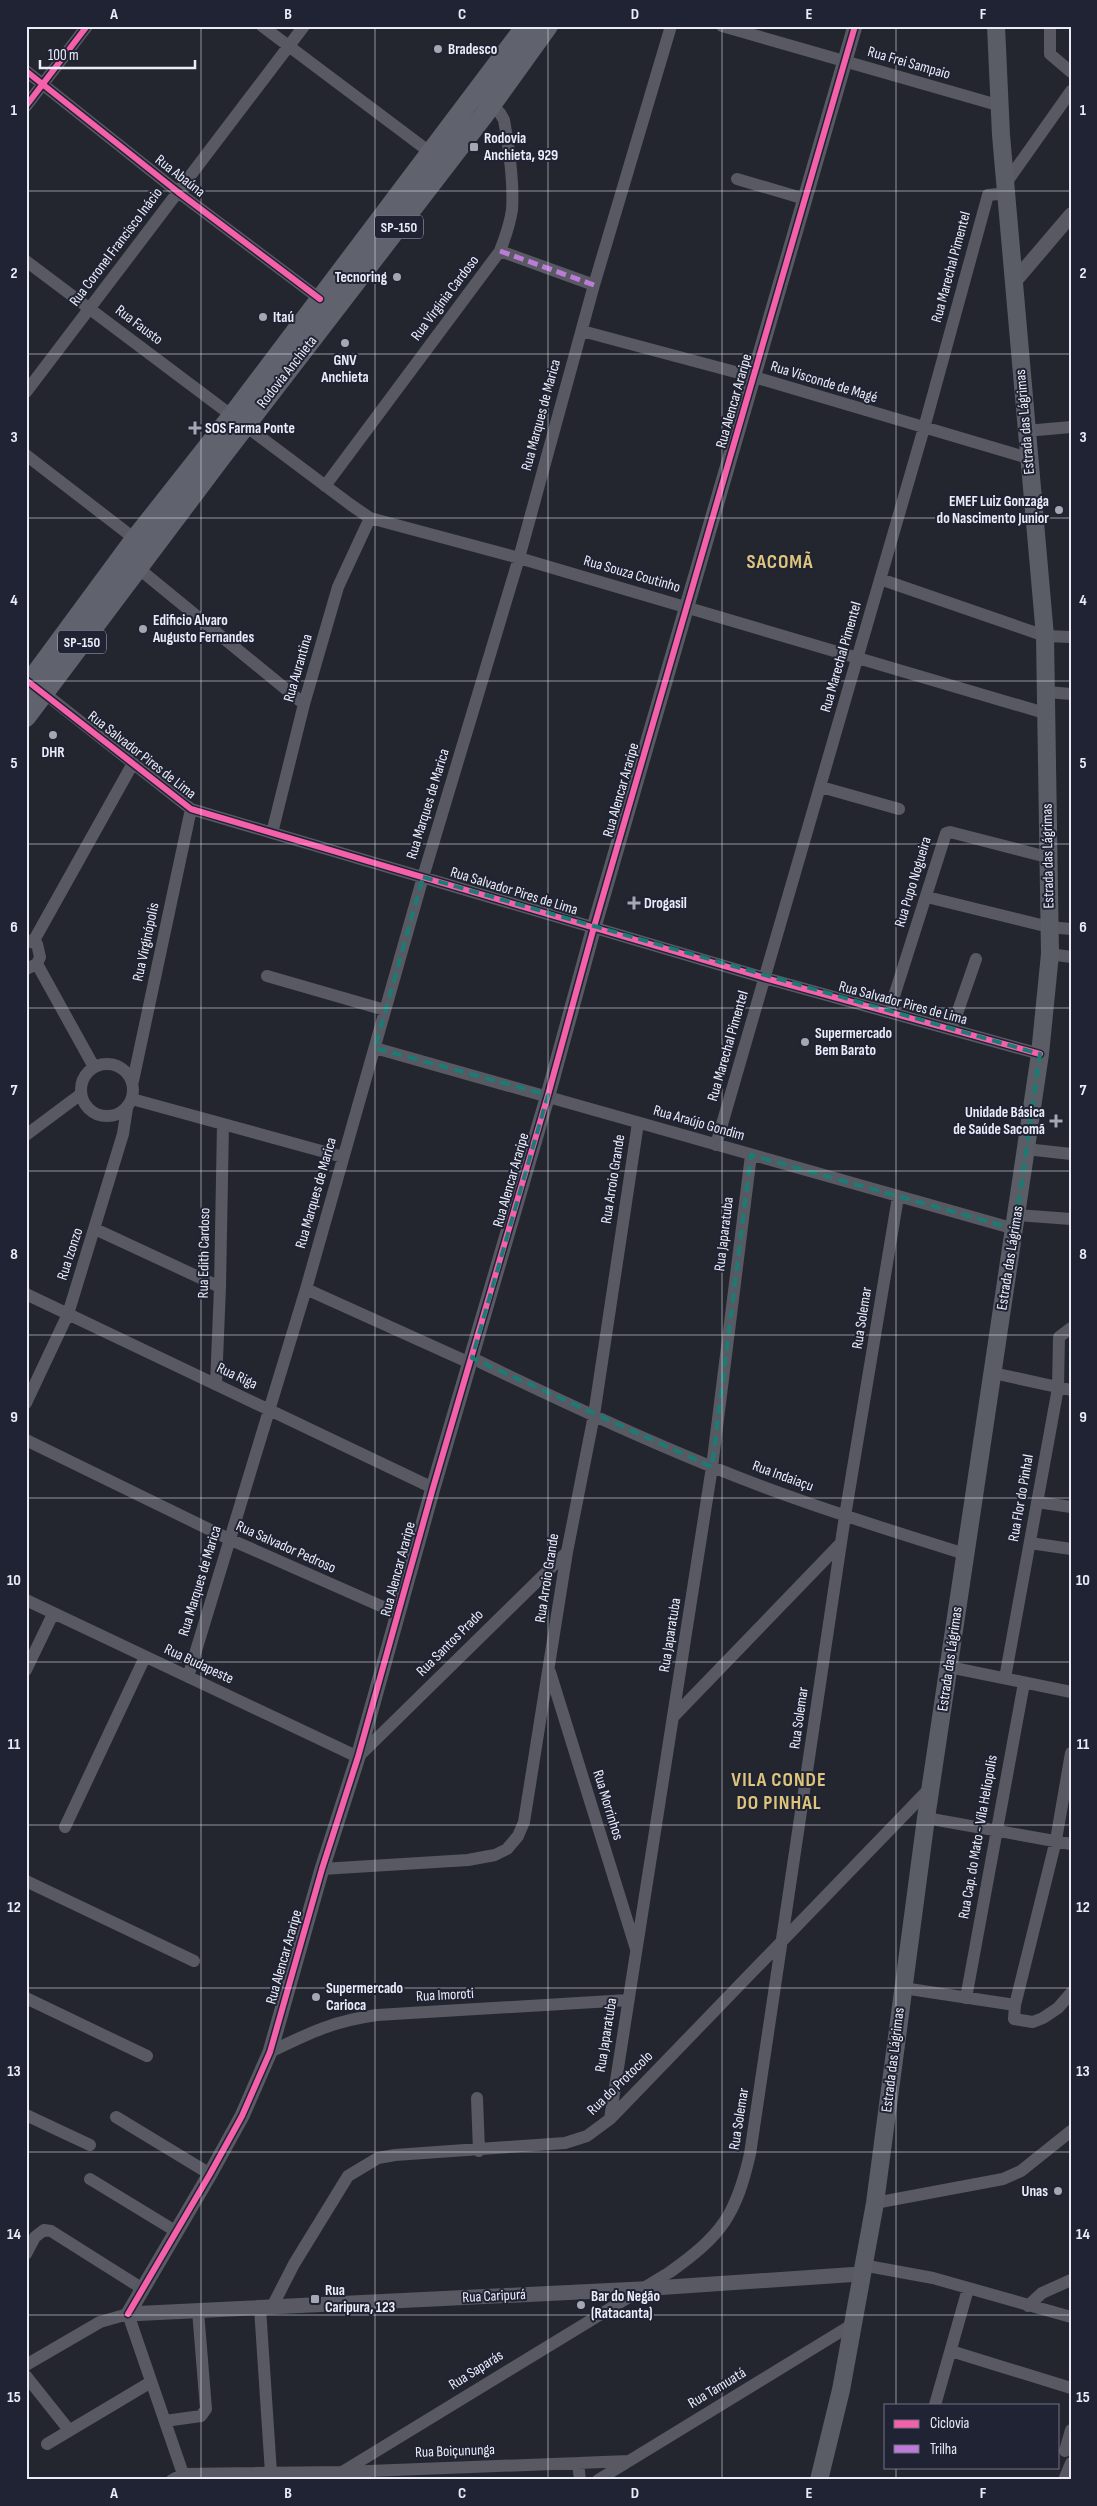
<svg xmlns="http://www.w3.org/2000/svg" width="1097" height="2506" font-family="'Sofia Sans Condensed',sans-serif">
<rect width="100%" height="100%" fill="#24262f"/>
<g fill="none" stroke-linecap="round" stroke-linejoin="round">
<path stroke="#585962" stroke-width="12" d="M262 26 431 153
M722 26 1001 106
M1050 26V54L1071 72
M26 71 178 192 320 299
M26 106 87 26
M737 179 805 199
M1006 183 1071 91
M500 251 594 285
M26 261 351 505 370 518 519 558 1048 714
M582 331 754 377 1028 458
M26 392 304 26
M1026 431 1071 427
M26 455 135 539
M325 486 500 251C505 238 510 224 512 210 514 182 509 148 504 120L500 113 491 106
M138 568 304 704
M880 579 1045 636 1071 637
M39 689 191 809 765 978 1040 1054
M1047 692 1071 694
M821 787 899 809
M272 833 304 704 338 587 370 518
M927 897 1049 927 1071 929
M33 942 132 765
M1050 954 1071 957
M37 964 94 1067
M26 969 37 964 40 957 37 944 26 940
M267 976 385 1010
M889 1012 946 833 950 832 1047 857
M952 1028 976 959
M375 1048 1015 1229
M81 1090a26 26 0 1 1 52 0a26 26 0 1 1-52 0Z
M133 1081 191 809
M132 1099 343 1157
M26 1135 81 1094
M716 1145 924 428 988 195 998 194 1006 198
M1026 1149 1071 1154
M1017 1215 1071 1219
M95 1229 220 1287
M306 1289 470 1363
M26 1294 433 1488
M472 1358C550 1396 629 1433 710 1466 793 1500 879 1527 965 1554
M993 1373 1071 1390
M216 1384 220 1287 223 1124
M26 1403 68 1314 123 1134 127 1108
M26 1440 229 1539 399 1614
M1037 1502 1071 1507
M1030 1543 1071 1549
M26 1600 358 1757 567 1552
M949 1667 1071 1692
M26 1670 53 1614
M550 1672 636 1949
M188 1677 306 1289 423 877 519 558 594 285 671 26
M1005 1678 1058 1388 1059 1337 1071 1328
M674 1716 841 1543
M926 1818 1071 1844
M65 1827 145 1657
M322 1869 468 1860 495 1855 507 1849 518 1836 524 1822 567 1552 594 1415 638 1123
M26 1881 194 1961
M903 1988 1015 2005 1014 2019 1033 2022 1043 2018 1058 2008 1071 1993
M26 1998 147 2056
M966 1998 1024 1683
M1015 2005 1056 1840 1071 1753
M270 2052C309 2033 333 2021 377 2015L628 2000
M477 2098 479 2151
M26 2115 90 2145
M116 2117 210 2174
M610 2119 712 1467 751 1155
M90 2179 177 2232
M875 2203 1003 2179 1021 2171 1071 2131
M26 2254 35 2237 44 2230 51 2231 143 2289
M862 2265 933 2278 1071 2317
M1028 2306 1042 2293 1071 2280
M272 2307 294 2264 348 2176 378 2158 395 2155 565 2143 587 2136 610 2119 931 1787
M260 2308 271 2473
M951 2351 1071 2388
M26 2365 100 2322 128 2314 183 2474
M26 2376 69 2430
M935 2405 968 2289
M165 2421 201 2416 206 2409 198 2311
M47 2444 151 2382
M1065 2451 1071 2430
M578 2463 580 2480
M172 2480 183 2474 343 2472 629 2461
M329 2480 670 2272C722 2235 736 2215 750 2154L845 1516 898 1197
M598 2480 853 2324
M1064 2480 1071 2463"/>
<path stroke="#585962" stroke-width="15" d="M1014 282 1071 215
M128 2314 210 2174 242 2116 270 2052 322 1869 358 1757 433 1488 548 1095 594 927 855 26
M128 2314 640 2289 860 2274"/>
<path stroke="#5a5c66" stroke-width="18" d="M819 2480 841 2390 875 2203 926 1818 1040 1054 1050 954 1045 636 1001 135 996 26"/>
<path stroke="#60626e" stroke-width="20" d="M26 687 135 539 232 416 526 26
M26 717 222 456 484 115 548 26"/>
<path stroke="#bd7bd9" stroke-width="5" stroke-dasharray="10 5" stroke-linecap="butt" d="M500 251 594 285"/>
<g stroke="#202333" stroke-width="9">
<path id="cycleway" d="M26 71 178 192 320 299
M26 106 87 26
M26 680 191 809 765 978 1040 1054
M128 2314 210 2174 242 2116 270 2052 322 1869 358 1757 433 1488 548 1095 594 927 855 26"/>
</g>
<use href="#cycleway" stroke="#f560ab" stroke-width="6"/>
</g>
<path fill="none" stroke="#1a7c75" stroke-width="4" stroke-dasharray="10 6" stroke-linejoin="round" d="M423 877 1040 1054 1015 1229 751 1155 712 1467 472 1358 548 1095 375 1048Z"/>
<path fill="none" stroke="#eaecf8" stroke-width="1" stroke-opacity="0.55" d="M201 26V2480M375 26V2480M548 26V2480M722 26V2480M896 26V2405M26 191H1071M26 354H1071M26 518H1071M26 681H1071M26 844H1071M26 1008H1071M26 1171H1071M26 1335H1071M26 1498H1071M26 1662H1071M26 1825H1071M26 1988H1071M26 2152H1071M26 2315H1071M896 2467V2480"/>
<g fill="#a5a7b2" stroke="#202333" stroke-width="2">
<circle cx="438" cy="49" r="5"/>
<rect x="469" y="142" width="10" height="10" rx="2.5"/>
<circle cx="397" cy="277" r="5"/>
<circle cx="263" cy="317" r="5"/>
<circle cx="345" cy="343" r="5"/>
<path d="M192.5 420.5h5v5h5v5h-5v5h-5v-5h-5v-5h5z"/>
<circle cx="1059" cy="510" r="5"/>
<circle cx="143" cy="629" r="5"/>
<circle cx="53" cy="735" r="5"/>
<path d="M631.5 895.5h5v5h5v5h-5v5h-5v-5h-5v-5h5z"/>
<circle cx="805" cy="1042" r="5"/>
<path d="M1053.5 1113.5h5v5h5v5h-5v5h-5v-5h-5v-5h5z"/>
<circle cx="316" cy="1997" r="5"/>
<circle cx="1058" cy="2191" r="5"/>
<rect x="310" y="2294" width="10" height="10" rx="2.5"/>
<circle cx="581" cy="2305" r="5"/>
</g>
<g text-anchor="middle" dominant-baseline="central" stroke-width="4" stroke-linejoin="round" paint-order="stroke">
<g fill="#202333" stroke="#adb0bd" stroke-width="1">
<rect x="375" y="215.5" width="48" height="23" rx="4"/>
<rect x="58" y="630.5" width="48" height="23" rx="4"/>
</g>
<g font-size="14" font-weight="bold" fill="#eaecf8">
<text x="399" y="227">SP-150</text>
<text x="82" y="642">SP-150</text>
</g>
<g font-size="15" font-weight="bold" fill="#eaecf8" stroke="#202333" text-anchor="start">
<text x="448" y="49">Bradesco</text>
<text x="484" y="138">Rodovia<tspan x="484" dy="17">Anchieta, 929</tspan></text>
<text x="387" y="277" text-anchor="end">Tecnoring</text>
<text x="273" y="317">Itaú</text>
<text x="345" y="360" text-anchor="middle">GNV<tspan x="345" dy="17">Anchieta</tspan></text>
<text x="205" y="428">SOS Farma Ponte</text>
<text x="1049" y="501" text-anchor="end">EMEF Luiz Gonzaga<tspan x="1049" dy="17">do Nascimento Junior</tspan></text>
<text x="153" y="620">Edificio Alvaro<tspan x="153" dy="17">Augusto Fernandes</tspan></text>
<text x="53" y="752" text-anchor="middle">DHR</text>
<text x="644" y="903">Drogasil</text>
<text x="815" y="1033">Supermercado<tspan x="815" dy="17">Bem Barato</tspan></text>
<text x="1045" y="1112" text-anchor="end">Unidade Básica<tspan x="1045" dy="17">de Saúde Sacomã</tspan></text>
<text x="326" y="1988">Supermercado<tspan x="326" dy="17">Carioca</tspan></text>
<text x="1048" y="2191" text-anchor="end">Unas</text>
<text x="325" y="2290">Rua<tspan x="325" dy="17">Caripura, 123</tspan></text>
<text x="591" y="2296">Bar do Negão<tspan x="591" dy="17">(Ratacanta)</tspan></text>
</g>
<g font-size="15" fill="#eaecf8" stroke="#202333">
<text transform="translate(909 63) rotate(16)">Rua Frei Sampaio</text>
<text transform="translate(180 176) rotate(38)">Rua Abaúna</text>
<text transform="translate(116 247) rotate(-53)">Rua Coronel Francisco Inácio</text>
<text transform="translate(951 267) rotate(-75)">Rua Marechal Pimentel</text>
<text transform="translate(445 298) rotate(-53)">Rua Virginia Cardoso</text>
<text transform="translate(139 325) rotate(37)">Rua Fausto</text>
<text transform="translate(287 372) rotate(-52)">Rodovia Anchieta</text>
<text transform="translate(824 382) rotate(17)">Rua Visconde de Magé</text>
<text transform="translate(734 401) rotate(-74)">Rua Alencar Araripe</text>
<text transform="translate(541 415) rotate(-75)">Rua Marques de Marica</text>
<text transform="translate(1025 422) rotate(-95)">Estrada das Lágrimas</text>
<text transform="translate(632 574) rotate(16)">Rua Souza Coutinho</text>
<text transform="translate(841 657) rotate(-74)">Rua Marechal Pimentel</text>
<text transform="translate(298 668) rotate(-74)">Rua Aurantina</text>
<text transform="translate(142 755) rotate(38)">Rua Salvador Pires de Lima</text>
<text transform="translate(621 790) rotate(-74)">Rua Alencar Araripe</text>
<text transform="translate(428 804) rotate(-73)">Rua Marques de Marica</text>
<text transform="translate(1048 856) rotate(-91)">Estrada das Lágrimas</text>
<text transform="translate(913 882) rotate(-73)">Rua Pupo Nogueira</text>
<text transform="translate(514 891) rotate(17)">Rua Salvador Pires de Lima</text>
<text transform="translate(146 942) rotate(-78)">Rua Virginópolis</text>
<text transform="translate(903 1003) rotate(15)">Rua Salvador Pires de Lima</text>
<text transform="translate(728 1046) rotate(-74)">Rua Marechal Pimentel</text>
<text transform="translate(699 1123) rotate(16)">Rua Araújo Gondim</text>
<text transform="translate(613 1179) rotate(-81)">Rua Arroio Grande</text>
<text transform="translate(511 1180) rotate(-74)">Rua Alencar Araripe</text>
<text transform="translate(316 1193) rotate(-74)">Rua Marques de Marica</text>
<text transform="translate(724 1234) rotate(-83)">Rua Japaratuba</text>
<text transform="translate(204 1253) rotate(-89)">Rua Edith Cardoso</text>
<text transform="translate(70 1254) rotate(-72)">Rua Izonzo</text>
<text transform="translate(1010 1258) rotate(-81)">Estrada das Lágrimas</text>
<text transform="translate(862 1318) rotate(-81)">Rua Solemar</text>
<text transform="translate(237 1376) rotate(25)">Rua Riga</text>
<text transform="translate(783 1476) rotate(20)">Rua Indaiaçu</text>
<text transform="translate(1021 1498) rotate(-80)">Rua Flor do Pinhal</text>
<text transform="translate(286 1547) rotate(24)">Rua Salvador Pedroso</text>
<text transform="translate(398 1569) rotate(-75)">Rua Alencar Araripe</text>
<text transform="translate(547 1578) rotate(-81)">Rua Arroio Grande</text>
<text transform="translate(200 1581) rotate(-73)">Rua Marques de Marica</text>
<text transform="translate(670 1635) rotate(-81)">Rua Japaratuba</text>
<text transform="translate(450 1643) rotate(-45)">Rua Santos Prado</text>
<text transform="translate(950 1659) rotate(-82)">Estrada das Lágrimas</text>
<text transform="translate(199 1664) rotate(25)">Rua Budapeste</text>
<text transform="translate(799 1718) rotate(-82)">Rua Solemar</text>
<text transform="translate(608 1805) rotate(73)">Rua Morrinhos</text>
<text transform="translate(978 1837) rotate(-80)">Rua Cap. do Mato - Vila Heliopolis</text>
<text transform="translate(284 1957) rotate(-74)">Rua Alencar Araripe</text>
<text transform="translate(445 1995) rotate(-3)">Rua Imoroti</text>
<text transform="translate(606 2035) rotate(-81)">Rua Japaratuba</text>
<text transform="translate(893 2060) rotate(-83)">Estrada das Lágrimas</text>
<text transform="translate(620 2083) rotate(-44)">Rua do Protocolo</text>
<text transform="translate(739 2119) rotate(-81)">Rua Solemar</text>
<text transform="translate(494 2296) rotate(-3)">Rua Caripurá</text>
<text transform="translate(476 2370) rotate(-32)">Rua Saparás</text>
<text transform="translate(717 2388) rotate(-31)">Rua Tamuatá</text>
<text transform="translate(455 2451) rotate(-2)">Rua Boiçununga</text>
</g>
<g font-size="20" font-weight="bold" letter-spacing="1" fill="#dec579" stroke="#202333">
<text x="780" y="562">SACOMÃ</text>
<text x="779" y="1780">VILA CONDE<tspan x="779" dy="23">DO PINHAL</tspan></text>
</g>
</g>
<rect width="1097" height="2506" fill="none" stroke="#202333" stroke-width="55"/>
<rect x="884" y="2404" width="175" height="65" fill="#202333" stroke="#717382"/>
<rect x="894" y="2420" width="25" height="8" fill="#f560ab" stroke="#717382"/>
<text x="930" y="2428" font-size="15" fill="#eaecf8">Ciclovia</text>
<rect x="894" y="2445" width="25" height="8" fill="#bd7bd9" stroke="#717382"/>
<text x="930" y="2454" font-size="15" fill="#eaecf8">Trilha</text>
<path d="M40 60v8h155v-8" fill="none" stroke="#eaecf8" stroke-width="2.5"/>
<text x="48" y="60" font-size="15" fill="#eaecf8" stroke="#202333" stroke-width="4" paint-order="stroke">100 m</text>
<rect x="28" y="28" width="1042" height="2450" fill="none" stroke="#eaecf8" stroke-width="2"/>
<g font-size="16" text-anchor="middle" font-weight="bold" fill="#eaecf8">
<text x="114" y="19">A</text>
<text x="288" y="19">B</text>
<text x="462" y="19">C</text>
<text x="635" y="19">D</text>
<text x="809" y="19">E</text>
<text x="983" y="19">F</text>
<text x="14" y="115">1</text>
<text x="1083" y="115">1</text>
<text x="14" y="278">2</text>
<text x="1083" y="278">2</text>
<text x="14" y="442">3</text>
<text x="1083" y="442">3</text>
<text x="14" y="605">4</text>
<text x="1083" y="605">4</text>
<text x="14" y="768">5</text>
<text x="1083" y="768">5</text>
<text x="14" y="932">6</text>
<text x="1083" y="932">6</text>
<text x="14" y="1095">7</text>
<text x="1083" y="1095">7</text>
<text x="14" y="1259">8</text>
<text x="1083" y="1259">8</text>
<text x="14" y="1422">9</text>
<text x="1083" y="1422">9</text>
<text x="14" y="1585">10</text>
<text x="1083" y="1585">10</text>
<text x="14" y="1749">11</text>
<text x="1083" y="1749">11</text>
<text x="14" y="1912">12</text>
<text x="1083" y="1912">12</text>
<text x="14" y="2076">13</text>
<text x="1083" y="2076">13</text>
<text x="14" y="2239">14</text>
<text x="1083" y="2239">14</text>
<text x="14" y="2402">15</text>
<text x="1083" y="2402">15</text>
<text x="114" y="2498">A</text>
<text x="288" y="2498">B</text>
<text x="462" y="2498">C</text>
<text x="635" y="2498">D</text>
<text x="809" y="2498">E</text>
<text x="983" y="2498">F</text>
</g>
</svg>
